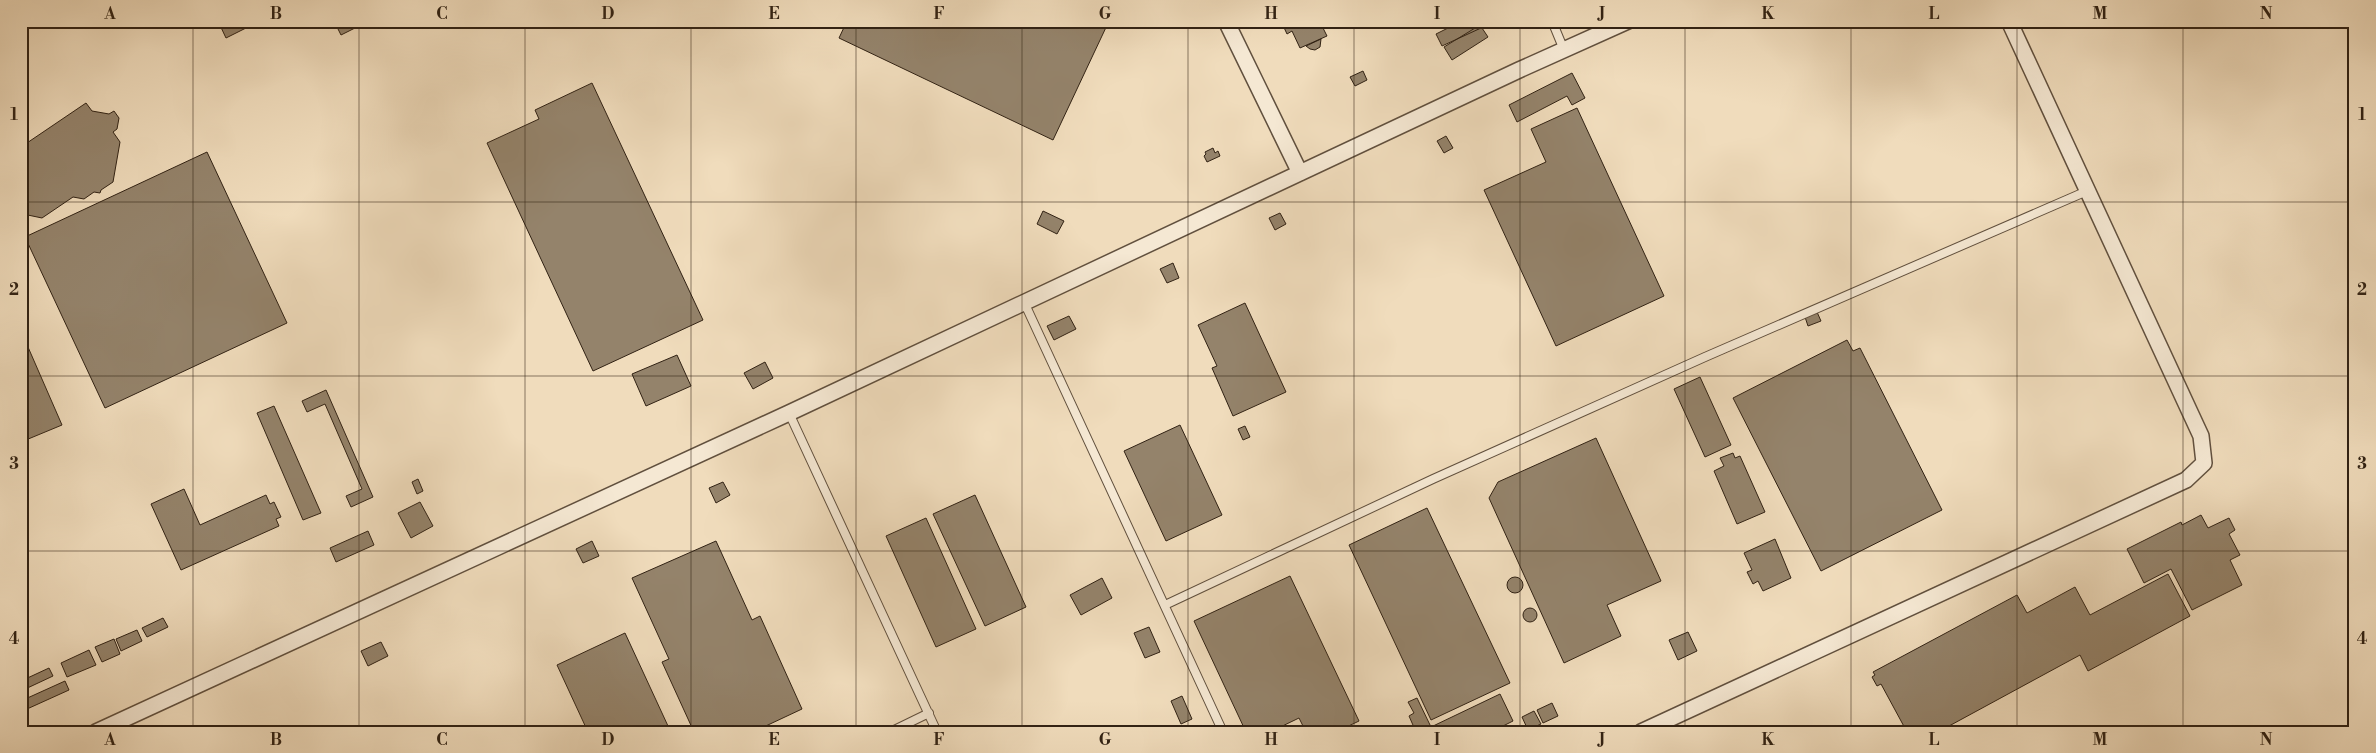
<svg xmlns="http://www.w3.org/2000/svg" width="2376" height="753" font-family="'Libre Bodoni',serif">
<rect width="100%" height="100%" fill="#f0dcbc"/>
<filter id="stains"><feTurbulence type="fractalNoise" baseFrequency=".004" numOctaves="4"/><feColorMatrix values="0 0 0 0 .2 0 0 0 0 .09 0 0 0 0 .02 0 0 0 .5 -.17"/></filter>
<radialGradient id="worn" r=".72"><stop offset=".6" stop-color="#630" stop-opacity="0"/><stop offset="1" stop-color="#630" stop-opacity=".3"/></radialGradient>
<path fill="#94836b" stroke="#312214" d="M218 21H260L226 38Z
M338 21H362L363 24 341 35 335 23Z
M847 21H1109L1053 140 839 38Z
M1281 21H1323L1321 24 1327 36 1300 48 1292 31 1287 34Z
M1462 21H1477L1481 28 1442 46 1436 34Z
M1480 25 1488 37 1452 60 1444 47Z
M1321 39 1320 47 1315 50 1310 49 1306 46Z
M1363 71 1367 80 1355 86 1350 77Z
M1572 73 1585 98 1572 105 1567 96 1517 122 1509 105Z
M592 83 703 320 593 371 487 143 539 119 535 110Z
M86 103 92 111 109 114 114 111 119 118 117 129 113 132 120 142 113 182 101 190 100 193 94 192 84 199 73 197 42 218 23 214 21 147Z
M1577 108 1664 296 1556 346 1484 190 1546 162 1531 129Z
M1446 136 1453 148 1444 153 1437 141Z
M1213 148 1215 153 1218 151 1220 156 1207 162 1204 156 1206 154 1205 152Z
M207 152 287 323 105 408 25 237Z
M1043 211 1064 221 1057 234 1037 224Z
M1280 213 1286 224 1275 230 1269 218Z
M1173 263 1179 278 1167 283 1160 269Z
M1245 303 1286 392 1233 416 1212 368 1217 366 1198 325Z
M1817 312 1821 321 1808 326 1805 317Z
M1069 316 1076 329 1054 340 1047 326Z
M21 331 62 425 21 442Z
M1847 340 1853 351 1860 348 1942 510 1821 571 1733 398Z
M677 355 691 386 646 406 632 374Z
M765 362 773 378 753 389 744 373Z
M1700 377 1731 445 1705 457 1674 389Z
M326 390 373 497 351 507 346 496 362 489 325 404 307 412 302 401Z
M274 406 321 513 303 520 257 413Z
M1180 425 1222 515 1166 541 1124 451Z
M1245 426 1250 437 1243 440 1238 429Z
M1596 438 1661 581 1607 605 1621 636 1564 663 1489 498 1498 482Z
M1733 453 1735 458 1740 456 1765 512 1737 524 1714 471 1724 466 1720 458Z
M418 479 423 491 417 494 412 482Z
M723 482 730 495 716 503 709 488Z
M184 489 200 525 266 495 270 504 274 502 281 517 276 519 279 526 181 570 151 504Z
M975 495 1026 607 985 626 933 514Z
M420 502 433 526 411 538 398 513Z
M1427 508 1510 683 1431 720 1349 545Z
M2201 515 2208 528 2229 518 2235 530 2229 534 2240 555 2230 560 2242 585 2192 610 2171 569 2144 583 2127 549 2181 522 2182 525Z
M926 518 976 629 936 647 886 536Z
M368 531 374 545 336 562 330 548Z
M1775 539 1791 578 1763 591 1758 581 1753 584 1747 572 1752 570 1744 553Z
M592 541 599 556 583 563 576 549Z
M716 541 752 620 760 616 802 709 753 732H694L662 662 669 659 632 578Z
M2168 574 2190 616 2088 671 2080 655 1938 732H1907L1881 684 1877 686 1872 677 1875 675 1873 672 2017 595 2027 613 2075 587 2090 615Z
M1290 576 1359 721 1336 732H1306L1299 718 1270 732H1246L1194 621Z
M1507 585a8 8 0 1 1 16 0a8 8 0 1 1-16 0Z
M1102 578 1112 598 1081 615 1070 595Z
M1523 615a7 7 0 1 1 14 0a7 7 0 1 1-14 0Z
M163 618 168 627 147 637 142 628Z
M1149 627 1160 652 1145 658 1134 633Z
M137 630 142 641 121 651 116 639Z
M1688 632 1697 651 1678 660 1669 640Z
M625 633 668 726 657 732H588L557 665Z
M114 639 120 654 102 662 95 647Z
M381 642 388 656 368 666 361 651Z
M89 650 96 665 67 677 61 663Z
M49 668 53 676 21 691V681Z
M65 681 69 690 27 709 23 700Z
M1500 694 1513 721 1491 732H1416L1409 716 1414 713 1408 702 1417 698 1431 727Z
M1182 696 1192 719 1181 724 1171 701Z
M1552 703 1558 716 1543 723 1537 710Z
M1534 711 1541 724 1528 730 1522 717Z"/>
<g fill="none" stroke-linecap="round" stroke-linejoin="round">
<g stroke="#61503e" stroke-width="10">
<path id="lane" d="M1552 21 1564 50
M1024 302 1223 732
M789 413 937 732
M1165 605 1433 479 1705 357 2087 191
M890 732 929 713"/>
</g>
<g stroke="#61503e" stroke-width="18">
<path id="street" d="M1226 21 1300 173
M96 732 789 413 1519 70 1628 21
M1641 732 2186 480 2204 463 2201 436 2009 21"/>
</g>
<use href="#lane" stroke="#f5e8d3" stroke-width="8"/>
<use href="#street" stroke="#f5e8d3" stroke-width="15"/>
</g>
<path fill="none" stroke="#312214" stroke-width="1" stroke-opacity="0.55" d="M193 21V732M359 21V732M525 21V732M691 21V732M856 21V732M1022 21V732M1188 21V732M1354 21V732M1520 21V732M1685 21V732M1851 21V732M2017 21V732M2183 21V732M21 202H2355M21 376H2355M21 551H2355"/>
<rect width="2376" height="753" fill="none" stroke="#f0dcbc" stroke-width="55"/>
<rect x="28" y="28" width="2320" height="698" fill="none" stroke="#312214" stroke-width="2"/>
<g font-size="16" text-anchor="middle" font-weight="bold" fill="#312214">
<text x="110" y="19">A</text>
<text x="276" y="19">B</text>
<text x="442" y="19">C</text>
<text x="608" y="19">D</text>
<text x="774" y="19">E</text>
<text x="939" y="19">F</text>
<text x="1105" y="19">G</text>
<text x="1271" y="19">H</text>
<text x="1437" y="19">I</text>
<text x="1602" y="19">J</text>
<text x="1768" y="19">K</text>
<text x="1934" y="19">L</text>
<text x="2100" y="19">M</text>
<text x="2266" y="19">N</text>
<text x="14" y="120">1</text>
<text x="2362" y="120">1</text>
<text x="14" y="295">2</text>
<text x="2362" y="295">2</text>
<text x="14" y="469">3</text>
<text x="2362" y="469">3</text>
<text x="14" y="644">4</text>
<text x="2362" y="644">4</text>
<text x="110" y="745">A</text>
<text x="276" y="745">B</text>
<text x="442" y="745">C</text>
<text x="608" y="745">D</text>
<text x="774" y="745">E</text>
<text x="939" y="745">F</text>
<text x="1105" y="745">G</text>
<text x="1271" y="745">H</text>
<text x="1437" y="745">I</text>
<text x="1602" y="745">J</text>
<text x="1768" y="745">K</text>
<text x="1934" y="745">L</text>
<text x="2100" y="745">M</text>
<text x="2266" y="745">N</text>
</g>
<rect width="100%" height="100%" filter="url(#stains)"/>
<rect width="100%" height="100%" fill="url(#worn)"/>
</svg>
